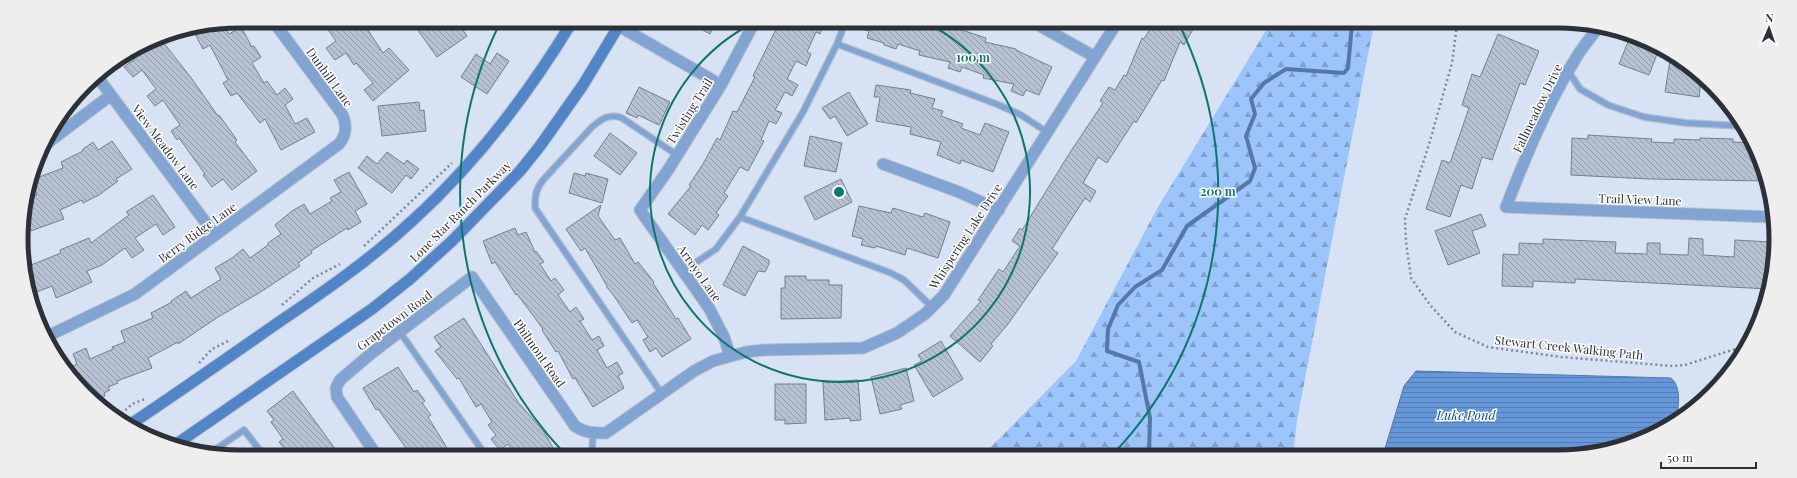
<svg xmlns="http://www.w3.org/2000/svg" width="1797" height="478" font-family="'Playfair Display',serif">
<defs>
<pattern id="forest-firs" width="22" height="20" patternUnits="userSpaceOnUse"><rect width="22" height="20" fill="#9cc5fc"/><path d="M5 1l3.5 6h-7zM16 11l3.5 6h-7z" fill="#7fa0cd"/></pattern>
<pattern id="water-rules" width="6" height="5" patternUnits="userSpaceOnUse"><rect width="6" height="5" fill="#6697d8"/><path d="M0 2.5h6" fill="none" stroke="#547cb0"/></pattern>
<pattern id="building-back-hatch" width="6" height="6" patternUnits="userSpaceOnUse"><rect width="6" height="6" fill="#b6c2d2"/><path d="M-1 5l2 2M0 0l6 6M5-1l2 2" fill="none" stroke="#949eab"/></pattern>
</defs>
<rect width="100%" height="100%" fill="#d7e3f4"/>
<path fill="url(#forest-firs)" d="M1270 24H1374L1297 420 1293 455 984 454 1076 361 1158 207Z"/>
<path fill="url(#water-rules)" stroke="#5578a8" d="M1416 371 1671 378C1682 388 1678 405 1677 419L1654 435 1586 455H1383L1404 386Z"/>
<g fill="none" stroke-linecap="round" stroke-linejoin="round">
<path stroke="#5578a8" stroke-width="4" d="M1149 454 1150 418 1139 362 1107 351 1108 329 1118 305 1135 287 1162 270 1187 226 1250 181 1255 168 1246 136 1255 114 1251 99 1264 83 1286 69 1344 73 1348 68 1352 24"/>
</g>
<path fill="url(#building-back-hatch)" stroke="#74808e" d="M322 21H362L383 53 389 48 409 70 373 101 364 90 373 83 356 63 354 65 346 53 335 60 326 48 336 41Z
M412 22H442L448 30 458 23 467 36 437 57Z
M688 22H715L710 34Z
M779 23H823L820 34 816 32 807 52 811 54 806 66 796 61 787 79 798 85 792 96 785 92 775 110 782 113 776 124 769 121 761 140 764 141 748 171 740 167 724 193 728 196 716 213 719 215 708 230 702 225 695 235 668 214 691 186 689 185 703 164 717 138 720 140 733 111 737 112 755 77 753 76Z
M851 23H941L986 38 985 42 1016 49V50L1052 67 1039 95 1026 90 1023 96 1011 91 1014 84 983 78 984 75 962 67 960 72 948 68 950 62 919 55 920 51 898 44 896 49 884 45V43L867 38 869 31 850 26Z
M223 24 229 34 241 27 252 47 254 46 261 57 252 63 264 83 267 81 277 95 285 88 293 99 285 105 295 124 307 118 315 132 281 150 265 119 260 123 237 93 231 96 223 83 228 80 210 45 203 49 193 30Z
M1153 24H1196L1184 45 1180 42 1164 81 1162 80 1136 123 1134 121 1107 163 1098 157 1083 183 1096 191 1090 202 1085 198 1052 249 1058 253 1008 324 991 344 993 346 980 362 950 336 981 301 978 300 999 269 1003 272 1020 246 1012 241 1020 228 1022 230 1069 154 1103 103 1100 101 1109 87 1115 90 1124 75 1126 76 1142 38 1144 39Z
M1498 34 1539 51 1525 85 1520 83 1492 160 1482 157 1472 189 1461 185 1450 217 1426 209 1442 160 1450 163 1469 108 1462 105 1472 74 1480 77Z
M159 37 192 79 218 116 219 115 237 140 235 142 257 171 232 190 223 179 212 187 203 175 205 174 179 138 177 140 171 131 180 125 163 100 155 106 147 96 156 89 142 70 133 77 124 67 135 59 131 53Z
M1630 37 1659 49 1649 75 1619 64Z
M497 53 509 61 487 94 461 77 476 54 490 64Z
M1671 54 1679 58 1701 80 1699 97 1665 92Z
M876 85 911 90 910 93 935 99 932 108 943 111 941 116 963 124 961 128 980 135 985 123 1009 132 993 172 961 160 960 164 937 155 941 142 910 134 911 127 876 121 880 97H874Z
M639 87 670 102 659 125 638 115 637 118 626 113Z
M849 92 868 124 847 136 835 116 830 119 822 108Z
M419 102 420 111 424 110 426 131 382 136 378 106Z
M610 133 637 153 620 175 594 156Z
M1588 135 1652 139 1651 142 1674 143V139L1700 140V138L1733 139V142L1750 143 1766 181 1650 179 1571 175 1572 138 1588 139Z
M810 136 842 143 836 172 804 166Z
M112 141 132 169 116 179 118 181 99 195 83 203 82 200 60 210 64 219 22 234 21 225 29 198 37 195 33 183 34 179 63 168 61 162 83 151 82 150 93 142 98 150Z
M387 152 404 164 407 160 419 169 411 179 406 175 392 193 358 168 367 156 377 164Z
M349 172 367 204 355 211 361 222 348 230 347 228 311 251 312 253 298 263 300 266 259 293 218 317 178 344V342L148 358 152 368 117 381 118 383 108 387 110 390 104 393 105 396 97 399 66 372 65 370 77 364 73 354 86 348 90 359 113 349 112 347 125 342 121 331 153 318 151 313 172 302 171 301 186 291 191 298 221 279 215 268 232 258 243 249 250 258 268 245V243L281 234 275 225 292 211 304 204 310 214 332 201 330 198 341 192 334 180Z
M574 173 585 176 586 173 608 179 602 203 569 193Z
M841 179 852 202 815 220 804 197Z
M153 195 175 227 163 235 156 224 135 238 144 250 132 258 125 248 102 265 87 271 92 282 68 293 56 298 52 286 34 293 26 274V267L61 253 60 250 89 238 91 243 129 215 126 212Z
M601 205 598 216 615 240 620 238 635 264 638 262 654 282 653 283 676 319 678 318 691 339 662 357 656 348 650 352 643 340 648 337 637 320 632 323 614 296 606 286H607L585 248 581 251 566 229Z
M859 206 891 213 893 208 923 217 925 213 950 222 938 258 907 248 905 255 876 246 875 248 861 245 863 239 852 236Z
M1481 214 1486 226 1472 231 1480 253 1448 265 1435 231Z
M515 228 518 235 526 232 535 252 536 251 544 262 540 264 551 281 555 278 564 290 558 295 570 312 576 307 584 319 580 321 592 340 599 336 604 346 597 350 607 368 617 362 623 373 618 376 624 388 593 407 575 378 573 379 558 351 556 352 542 330 543 329 517 294 516 295 495 262 492 264 483 241Z
M1689 238 1703 239V255L1734 257 1735 240 1770 242 1772 281 1769 289 1575 279V283L1533 281V287L1502 286 1503 254 1519 255V243L1543 244V239L1616 242 1615 253 1647 254V243H1660V254L1688 255Z
M743 246 769 260V264L765 272 758 271 745 296 723 285Z
M785 276H806V280H829V285H842L841 318 781 319V288H785Z
M464 318 518 402 544 432 556 453H514L508 444 500 450 491 439 496 435 488 425 492 422 481 404 476 407 459 378 457 379 435 351 441 347 434 337Z
M941 341 963 379 933 397 914 365 922 361 918 355Z
M398 367 414 392 417 390 425 401 422 403 431 415 428 417 447 448 439 453H409L404 445 378 409 376 410 363 388Z
M906 368 914 401 900 405 902 409 880 414 871 377Z
M858 380 861 420 850 421V418L825 420 823 382Z
M775 384H806V423L785 424V420H775Z
M293 391 328 439 338 453H294L291 449 287 452 279 442 283 439 271 422 274 420 267 411Z"/>
<g fill="none" stroke-linecap="round" stroke-linejoin="round">
<g stroke="#b5bfce" stroke-width="8">
<path id="service" d="M837 44 999 105 1021 115 1047 132
M1569 72 1580 89 1608 105 1644 117 1686 123 1742 126
M740 217 891 273 904 280 932 307
M683 271 716 249 740 217 803 112 837 44 845 23
M400 332 484 453
M662 394 535 208C535 196 536 188 544 179L592 127C601 119 610 113 622 118L677 155
M210 453 244 430 262 453
M592 454 593 433"/>
</g>
<g stroke="#b5bfce" stroke-width="13">
<path id="minor" d="M612 22 721 85
M1035 23 1095 57
M1600 25C1592 36 1583 46 1576 58 1547 104 1526 156 1506 207L1772 217
M96 75 215 235
M42 147 111 95
M883 164 959 192 999 210
M48 336 135 294 339 144C347 134 347 125 342 114L273 21
M730 356 724 337 709 308 640 210 668 170 721 85 754 23
M375 453 337 397 336 388 340 380 373 352 472 277 575 426C585 433 593 433 606 433L694 371 713 361 746 352 764 350 863 348 897 333 925 314 944 295 1116 24"/>
</g>
<g stroke="#b5bfce" stroke-width="13">
<path id="secondary" d="M128 426C179 392 229 357 279 322 325 291 371 259 412 221 477 162 527 96 572 22
M175 445 372 309 410 279 452 241 520 171 540 146 583 85 621 22"/>
</g>
<path stroke="#7e8692" stroke-width="2.5" stroke-dasharray="2 3" stroke-linecap="butt" d="M1457 25 1452 63 1430 141 1405 219 1406 242 1411 278 1430 305 1455 332 1488 347 1561 357 1673 366 1685 365 1748 345
M364 246 452 163
M282 305 313 278 340 264
M199 363 212 349 230 340
M118 417 132 404 145 399"/>
<use href="#service" stroke="#82a4d2" stroke-width="5.5"/>
<use href="#minor" stroke="#82a4d2" stroke-width="11"/>
<use href="#secondary" stroke="#5185c7" stroke-width="11"/>
</g>
<g fill="none" stroke="#0f766e" stroke-width="2">
<path d="M927 23A190 190 0 1 1 753 23"/>
<path d="M564 453A379 379 0 0 1 500 23M1180 26A379 379 0 0 1 1114 453"/>
</g>
<g text-anchor="middle" dominant-baseline="central" stroke-width="3" stroke-linejoin="round" paint-order="stroke">
<g font-size="12" fill="#2c3037" stroke="#fff">
<text transform="translate(330 77) rotate(54)">Dunhill Lane</text>
<text transform="translate(1537 108) rotate(-64)">Fallmeadow Drive</text>
<text transform="translate(689 111) rotate(-58)">Twisting Trail</text>
<text transform="translate(166 147) rotate(53)">View Meadow Lane</text>
<text transform="translate(1640 199) rotate(2)">Trail View Lane</text>
<text transform="translate(460 211) rotate(-45)">Lone Star Ranch Parkway</text>
<text transform="translate(197 232) rotate(-36)">Berry Ridge Lane</text>
<text transform="translate(965 236) rotate(-57)">Whispering Lake Drive</text>
<text transform="translate(700 273) rotate(55)">Arroyo Lane</text>
<text transform="translate(394 320) rotate(-37)">Grapetown Road</text>
<text transform="translate(1569 347) rotate(6)">Stewart Creek Walking Path</text>
<text transform="translate(540 353) rotate(55)">Philmont Road</text>
</g>
<g font-size="13" font-style="italic" fill="#024c98" stroke="#fff">
<text x="1466" y="414">Luke Pond</text>
</g>
</g>
<path d="M0 0H1797V478H0ZM239 28H1558A211 211 0 0 1 1769 239V239A211 211 0 0 1 1558 450H239A211 211 0 0 1 28 239V239A211 211 0 0 1 239 28Z" fill="#eeeeef" fill-rule="evenodd"/>
<path fill="none" stroke="#2c3037" stroke-width="5" d="M239 28H1558A211 211 0 0 1 1769 239V239A211 211 0 0 1 1558 450H239A211 211 0 0 1 28 239V239A211 211 0 0 1 239 28Z"/>
<circle cx="839" cy="192" r="6" fill="#0f766e" stroke="#fff" stroke-width="2"/>
<g font-size="12" text-anchor="middle" font-weight="bold" fill="#0f766e" stroke="#fff" stroke-width="3" stroke-linejoin="round" paint-order="stroke">
<text x="973" y="62">100 m</text>
<text x="1218" y="196">200 m</text>
</g>
<g transform="translate(1769 28) rotate(2)" stroke="#ffffff" stroke-width="3" paint-order="stroke">
<path d="M0-3L7 15L0 10L-7 15Z" fill="#2c3037"/>
<text y="-6" font-size="11" font-weight="bold" text-anchor="middle" fill="#2c3037">N</text>
</g>
<path d="M1661 462v6h95v-6" fill="none" stroke="#2c3037" stroke-width="2"/>
<text x="1667" y="462" font-size="12" fill="#2c3037" stroke="#ffffff" stroke-width="3" paint-order="stroke">50 m</text>
</svg>
